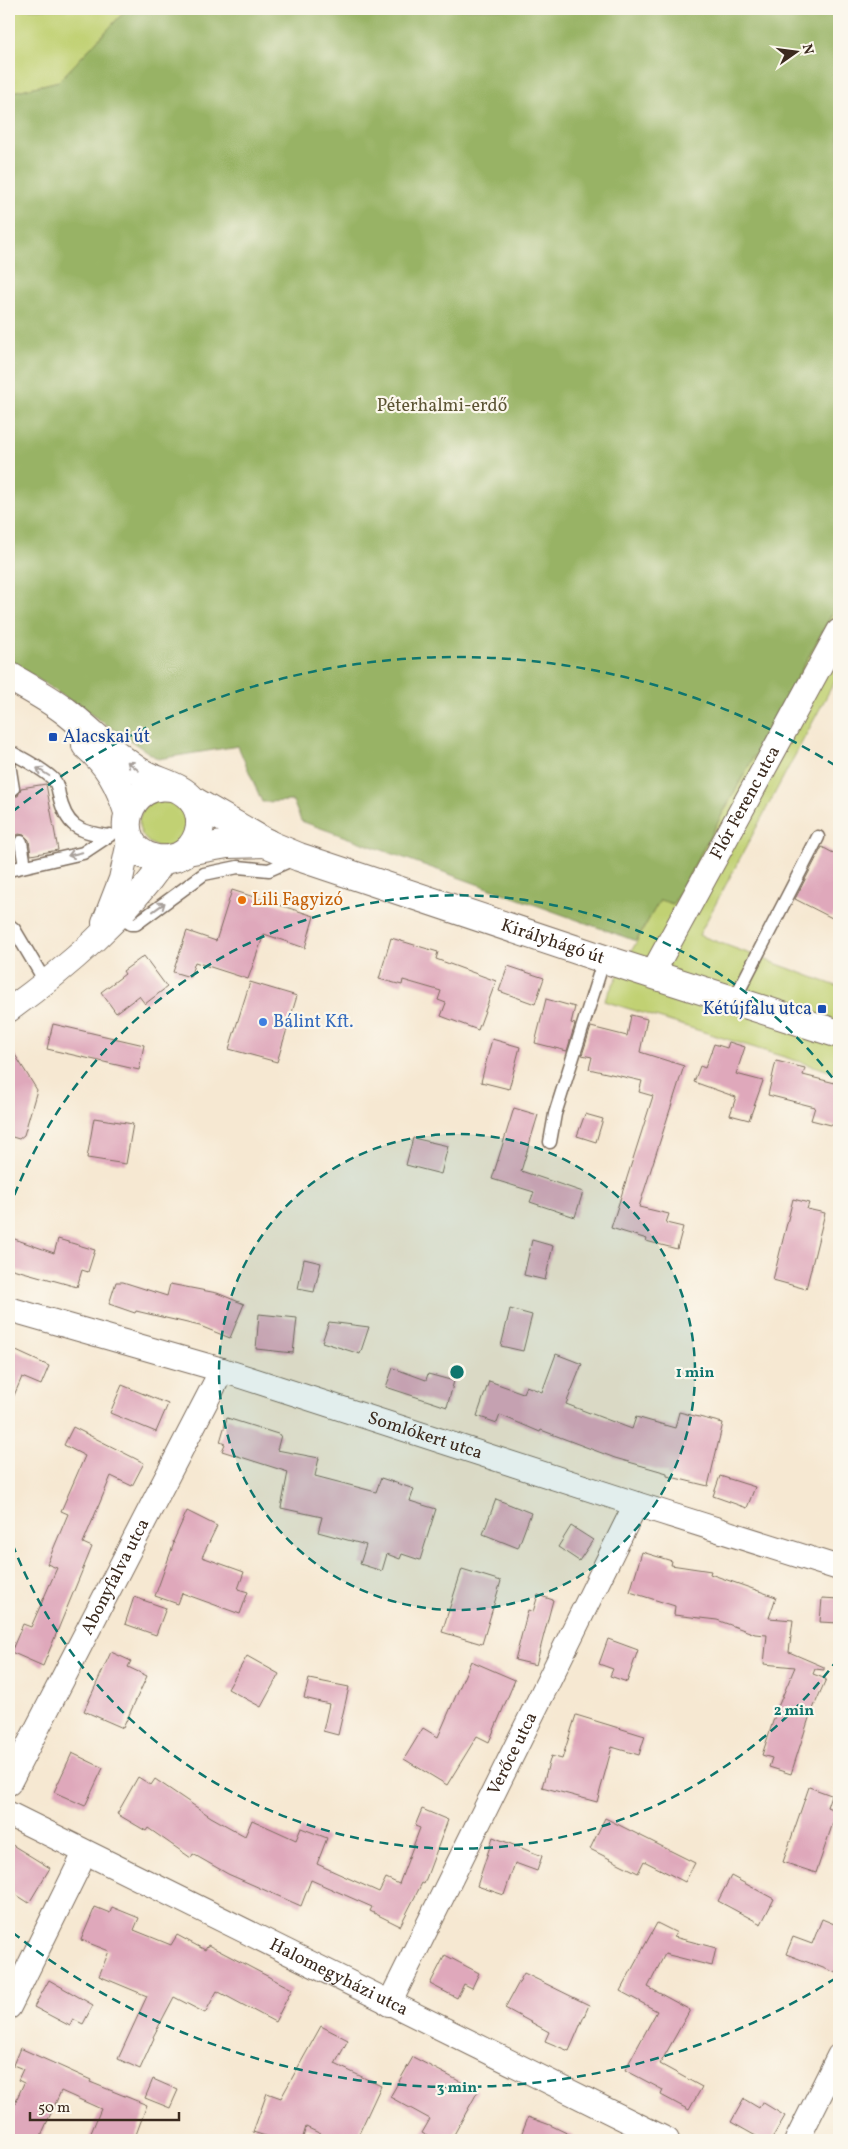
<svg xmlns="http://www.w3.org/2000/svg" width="848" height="2149" font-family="Vollkorn,serif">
<rect width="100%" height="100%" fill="#fbf7ec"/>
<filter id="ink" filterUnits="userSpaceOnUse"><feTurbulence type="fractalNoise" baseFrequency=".02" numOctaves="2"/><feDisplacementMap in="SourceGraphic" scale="10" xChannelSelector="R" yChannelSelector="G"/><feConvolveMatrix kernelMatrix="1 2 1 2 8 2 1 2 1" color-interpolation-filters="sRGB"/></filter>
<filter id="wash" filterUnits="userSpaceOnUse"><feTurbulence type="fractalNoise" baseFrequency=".0096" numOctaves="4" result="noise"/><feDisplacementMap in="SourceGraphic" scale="20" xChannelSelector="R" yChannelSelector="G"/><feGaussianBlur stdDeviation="1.12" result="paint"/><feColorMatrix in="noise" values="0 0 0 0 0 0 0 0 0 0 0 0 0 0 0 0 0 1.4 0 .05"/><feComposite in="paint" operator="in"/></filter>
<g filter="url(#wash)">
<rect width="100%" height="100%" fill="#f6e8d2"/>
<path fill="#c1d173" stroke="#7e7e48" d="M9 9H127L59 81 9 93Z
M839 601V673L699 935 839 987V1074L604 1001 660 899 673 904Z
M139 823a24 24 0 1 1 48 0a24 24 0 1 1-48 0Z"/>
<path fill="#98b365" stroke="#6a6e42" d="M127 9H839V601L673 904 660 900 636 941 301 821 293 801 262 802 238 746 158 759 9 660V93L59 81Z"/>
<g id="blocks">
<path fill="#dfa8bb" d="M46 784 58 850 31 855 29 840 24 835 19 834 9 839V796H18L21 788Z
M822 847 839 856V905L832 918 795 899Z
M232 890 314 916 305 948 264 934 248 979 195 962 190 977 173 972 187 931 216 941Z
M391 938 438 952 436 959 496 981 478 1030 441 1016 446 1003 438 1000 441 991 403 980 402 985 379 979Z
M144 956 167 987 145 1004 139 996 116 1013 101 992 125 974 123 971Z
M508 966 544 978 535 1004 499 991Z
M250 982 297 996 277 1062 229 1049Z
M546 999 575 1007 571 1023 575 1024 567 1051 535 1043Z
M631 1015 647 1019 640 1052 684 1066 639 1207 669 1214 666 1223 683 1227 677 1249 646 1241 647 1239 611 1228 653 1096 639 1092 642 1081 589 1069 592 1057 582 1055 591 1027 627 1036Z
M53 1024 144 1045 139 1070 47 1049Z
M492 1039 520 1047 509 1089 481 1082Z
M729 1042 745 1047 736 1074 763 1081 749 1120 730 1115 736 1097 694 1082 700 1066 705 1068 714 1044 727 1048Z
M9 1045 37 1090 24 1135 19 1139 9 1136Z
M776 1061 805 1068 803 1075 839 1084V1127L811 1120 815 1107 768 1095Z
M514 1108 538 1115 521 1171 583 1192 575 1217 530 1202 534 1192 492 1179Z
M585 1114 603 1119 596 1142 577 1136Z
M94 1118 133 1124 126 1164 87 1158Z
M413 1138 448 1146 441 1174 406 1165Z
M793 1199 809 1203 807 1209 825 1213 806 1289 773 1280Z
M9 1237 54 1253 58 1239 95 1250 88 1272 82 1270 77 1287 9 1268Z
M532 1240 553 1246 545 1280 524 1275Z
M304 1259 321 1263 314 1292 298 1289Z
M116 1282H123L167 1296 170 1284 217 1293 244 1304 230 1338 200 1326 136 1311 135 1313 109 1304Z
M510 1309 532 1315 523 1351 501 1346Z
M259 1314 297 1318 293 1353 256 1349Z
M329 1322 369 1327 360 1354 322 1342Z
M14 1350 49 1366 41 1385 22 1377 9 1407V1362Z
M556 1354 582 1364 566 1404 632 1429 636 1417 675 1428 679 1412 723 1423 708 1486 667 1476V1473L615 1458 541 1430 540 1432 500 1415 497 1423 477 1416 489 1381 523 1393 526 1386 542 1392Z
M393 1368 426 1380 428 1374 454 1381 447 1407 386 1387Z
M122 1385 168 1404 156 1432 110 1413Z
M227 1418 281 1435 277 1450 319 1458 315 1476 376 1492 381 1478 414 1489 410 1501 436 1509 420 1560 402 1554 400 1559 387 1554 382 1571 360 1564 366 1545 318 1532 322 1517 281 1508 288 1472 222 1451 225 1444 220 1442Z
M73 1427 144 1463 132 1486 111 1476 83 1543 92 1547 43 1666 11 1652 23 1624 31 1627 57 1568 47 1564 68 1514 61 1511 85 1456 64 1445Z
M720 1476 755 1487 747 1508 713 1496Z
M496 1499 531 1513 518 1548 483 1534Z
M187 1511 217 1526 202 1557 244 1572 238 1589 248 1592 240 1614 182 1593 178 1604 155 1596 174 1543 173 1542Z
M571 1526 593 1540 579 1561 558 1547Z
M642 1552 672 1561 671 1565 711 1571 710 1574 776 1597 769 1618 793 1620 789 1652 824 1667V1670L815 1669 813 1674 826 1679 809 1718 791 1774 769 1767 772 1758 762 1755 777 1709 795 1667 764 1664 767 1635 755 1634 717 1620 674 1615 675 1606 630 1592Z
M462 1569 501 1581 482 1644 442 1632Z
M538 1595 553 1600 536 1665 515 1660 528 1610 533 1612Z
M134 1597 166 1608 156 1635 125 1624Z
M822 1598 839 1599V1623L820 1622Z
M608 1639 638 1650 627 1682 610 1676 613 1669 599 1664Z
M111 1652 131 1661 128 1667 147 1676 123 1728 84 1711Z
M247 1656 279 1674 261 1707 228 1689Z
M471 1661 515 1680 489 1742 477 1736 447 1785 404 1759 423 1728 438 1737Z
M309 1679 349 1687 338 1735 323 1731 329 1704 304 1698Z
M576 1715 645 1736 639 1755 612 1747 597 1802 542 1787 551 1756 562 1759Z
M72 1753 103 1768 85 1806 54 1792Z
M138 1777 151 1785 155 1779 211 1817 245 1836 252 1820 296 1840 301 1828 327 1838 317 1864 379 1892 386 1878 399 1884 420 1828 415 1826 422 1809 448 1820 424 1884 422 1883 400 1926 370 1911 372 1907 311 1880 301 1906 228 1874 193 1854 191 1858 148 1828 146 1831 117 1814Z
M809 1787 831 1795 827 1807 837 1811 816 1873 783 1862Z
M605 1818 695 1863 685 1882 644 1861 638 1873 590 1849Z
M493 1837 542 1856 537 1871 515 1863 504 1895 477 1886Z
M9 1843 50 1868 29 1903 9 1890Z
M731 1876 774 1899 761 1924 718 1901Z
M95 1907 110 1913 112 1907 139 1918 134 1930 171 1945 177 1935 205 1950 208 1945 292 1989 275 2022 217 1991 205 2013 174 1997 153 2037 154 2038 140 2069 118 2059 147 1996 99 1976 109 1951 81 1940Z
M822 1919 839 1926V1974L786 1954 793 1937 812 1944Z
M657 1923 677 1933 674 1937 716 1948 712 1966 665 1954 648 1987 690 2010 660 2064 702 2087 689 2110 661 2095 663 2090 625 2070 657 2011 620 1991Z
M445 1955 479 1973 472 1988 464 1984 457 1998 430 1984Z
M524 1973 589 2005 569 2051 545 2041 549 2032 505 2008Z
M49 1980 93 2005 83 2024 73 2019 70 2026 34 2007Z
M321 2026 348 2040 335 2064 381 2086 356 2140H334L306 2127 302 2140H278L253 2132 267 2093 281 2098Z
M20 2048 91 2080 90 2082 147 2105 134 2140H88L101 2109 61 2091 39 2140H9V2116L24 2083 18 2080 23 2069 13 2065Z
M413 2057 478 2091 451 2140H435L422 2133 430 2119 390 2097Z
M153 2079 178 2090 170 2108 145 2098Z
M744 2099 759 2108 762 2102 785 2116 771 2140H763L731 2122Z
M528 2117 550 2125 581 2140H519Z"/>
</g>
</g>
<g filter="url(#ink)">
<use href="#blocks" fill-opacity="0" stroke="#7c6c5d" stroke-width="1"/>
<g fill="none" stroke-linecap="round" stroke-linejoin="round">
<g stroke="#7c6c5d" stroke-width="15">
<path id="service" d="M9 751C23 759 40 767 52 778 57 782 58 789 59 795 66 826 78 832 108 836
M9 764 13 789
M21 842 25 866
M9 870 83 853 110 835
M118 916 131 924H136L204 874 238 867 269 870 296 858
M9 925 14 929 46 983
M734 1000 818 837
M550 1142 555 1114 604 959"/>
</g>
<g stroke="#7c6c5d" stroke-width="26">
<g id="minor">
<path d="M104 923 121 879 130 837"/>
<path id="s1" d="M652 974 839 631"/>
<path d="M9 1010C68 967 124 919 166 859"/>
<path id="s2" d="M9 1309 222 1370 636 1504 839 1568"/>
<path id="s3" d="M9 1783 222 1370"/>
<path id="s4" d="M9 1814 667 2140"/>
<path id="s5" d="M389 2004 636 1504"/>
<path d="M9 2007 85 1853"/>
<path d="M797 2140 839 2056"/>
</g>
</g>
<g stroke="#7c6c5d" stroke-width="30">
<g id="tertiary">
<path d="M9 676C27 687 47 697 64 710 89 729 113 755 140 772 157 782 181 785 193 801 205 817 201 839 186 852 177 859 164 861 153 858 107 845 126 775 176 788"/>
<path d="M86 745C109 765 119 784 128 812"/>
<path id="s6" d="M192 800 268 844 299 857 604 959 839 1034"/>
<path d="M187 851 227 844 267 843"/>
</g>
</g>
<use href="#service" stroke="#fff" stroke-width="12"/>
<use href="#minor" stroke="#fff" stroke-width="24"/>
<use href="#tertiary" stroke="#fff" stroke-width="28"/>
</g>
<defs><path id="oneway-shaft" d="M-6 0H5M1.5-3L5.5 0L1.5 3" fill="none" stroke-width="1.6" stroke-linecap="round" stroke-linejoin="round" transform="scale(1.25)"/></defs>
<g stroke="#a79f9a">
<use href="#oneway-shaft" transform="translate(133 766) rotate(-141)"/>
<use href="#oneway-shaft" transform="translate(43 772) rotate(-148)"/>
<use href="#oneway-shaft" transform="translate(75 854) rotate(167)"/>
<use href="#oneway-shaft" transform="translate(159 907) rotate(-36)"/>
</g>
</g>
<circle cx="457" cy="1372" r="238" fill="#0f766e" fill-opacity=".12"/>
<g fill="none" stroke="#0f766e" stroke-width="2.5" stroke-dasharray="9 6">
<circle cx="457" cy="1372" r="238"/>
<path d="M838 1659A477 477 0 0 1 9 1535M9 1209A477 477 0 0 1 838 1085"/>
<path d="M836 1978A715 715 0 0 1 12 1932M12 812A715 715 0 0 1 836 766"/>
</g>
<g fill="#1a4fb4" stroke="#fbf7ec" stroke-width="2">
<rect x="48" y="732" width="10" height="10" rx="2.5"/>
<rect x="817" y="1004" width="10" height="10" rx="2.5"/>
</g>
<circle fill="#e8710a" stroke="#fbf7ec" stroke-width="2" cx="242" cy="900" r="5"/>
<circle fill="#3f7fe0" stroke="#fbf7ec" stroke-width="2" cx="263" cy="1022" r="5"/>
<g text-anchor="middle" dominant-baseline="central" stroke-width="4.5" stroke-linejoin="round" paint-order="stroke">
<g font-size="18" fill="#5c5433" stroke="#fbf7ec">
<text x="442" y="406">Péterhalmi-erdő</text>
</g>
<g font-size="18" fill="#164399" stroke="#fbf7ec" text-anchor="start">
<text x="63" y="737">Alacskai út</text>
<text x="812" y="1009" text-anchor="end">Kétújfalu utca</text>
</g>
<g font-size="18" fill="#3b2a1e" stroke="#fbf7ec">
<text stroke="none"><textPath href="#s1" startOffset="195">Flór Ferenc utca</textPath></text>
<text stroke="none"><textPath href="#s6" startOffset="389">Királyhágó út</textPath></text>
<text stroke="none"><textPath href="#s2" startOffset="435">Somlókert utca</textPath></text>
<text stroke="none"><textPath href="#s3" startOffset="232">Abonyfalva utca</textPath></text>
<text stroke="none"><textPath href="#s5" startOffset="279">Verőce utca</textPath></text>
<text stroke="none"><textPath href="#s4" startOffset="368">Halomegyházi utca</textPath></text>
</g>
<g font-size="18" fill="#c56008" stroke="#fbf7ec" text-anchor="start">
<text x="252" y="900">Lili Fagyizó</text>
</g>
<g font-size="18" fill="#366cbe" stroke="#fbf7ec" text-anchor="start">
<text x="273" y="1022">Bálint Kft.</text>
</g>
</g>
<circle cx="457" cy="1372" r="8" fill="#0f766e" stroke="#fbf7ec" stroke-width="2.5"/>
<g font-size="15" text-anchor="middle" font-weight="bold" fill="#0f766e" stroke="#fbf7ec" stroke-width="4.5" stroke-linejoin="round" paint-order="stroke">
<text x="695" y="1377">1 min</text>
<text x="794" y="1715">2 min</text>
<text x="457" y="2092">3 min</text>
</g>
<rect width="848" height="2149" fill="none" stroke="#fbf7ec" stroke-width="30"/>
<g transform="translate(796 52) rotate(76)" stroke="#fbf7ec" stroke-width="4" paint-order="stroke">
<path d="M0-4L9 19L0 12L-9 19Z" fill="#3b2a1e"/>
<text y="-8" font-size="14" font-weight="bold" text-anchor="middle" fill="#3b2a1e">N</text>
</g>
<path d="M30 2112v8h149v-8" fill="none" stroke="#3b2a1e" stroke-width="2.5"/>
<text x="38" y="2112" font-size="15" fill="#3b2a1e" stroke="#fbf7ec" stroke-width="4" paint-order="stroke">50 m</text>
</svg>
